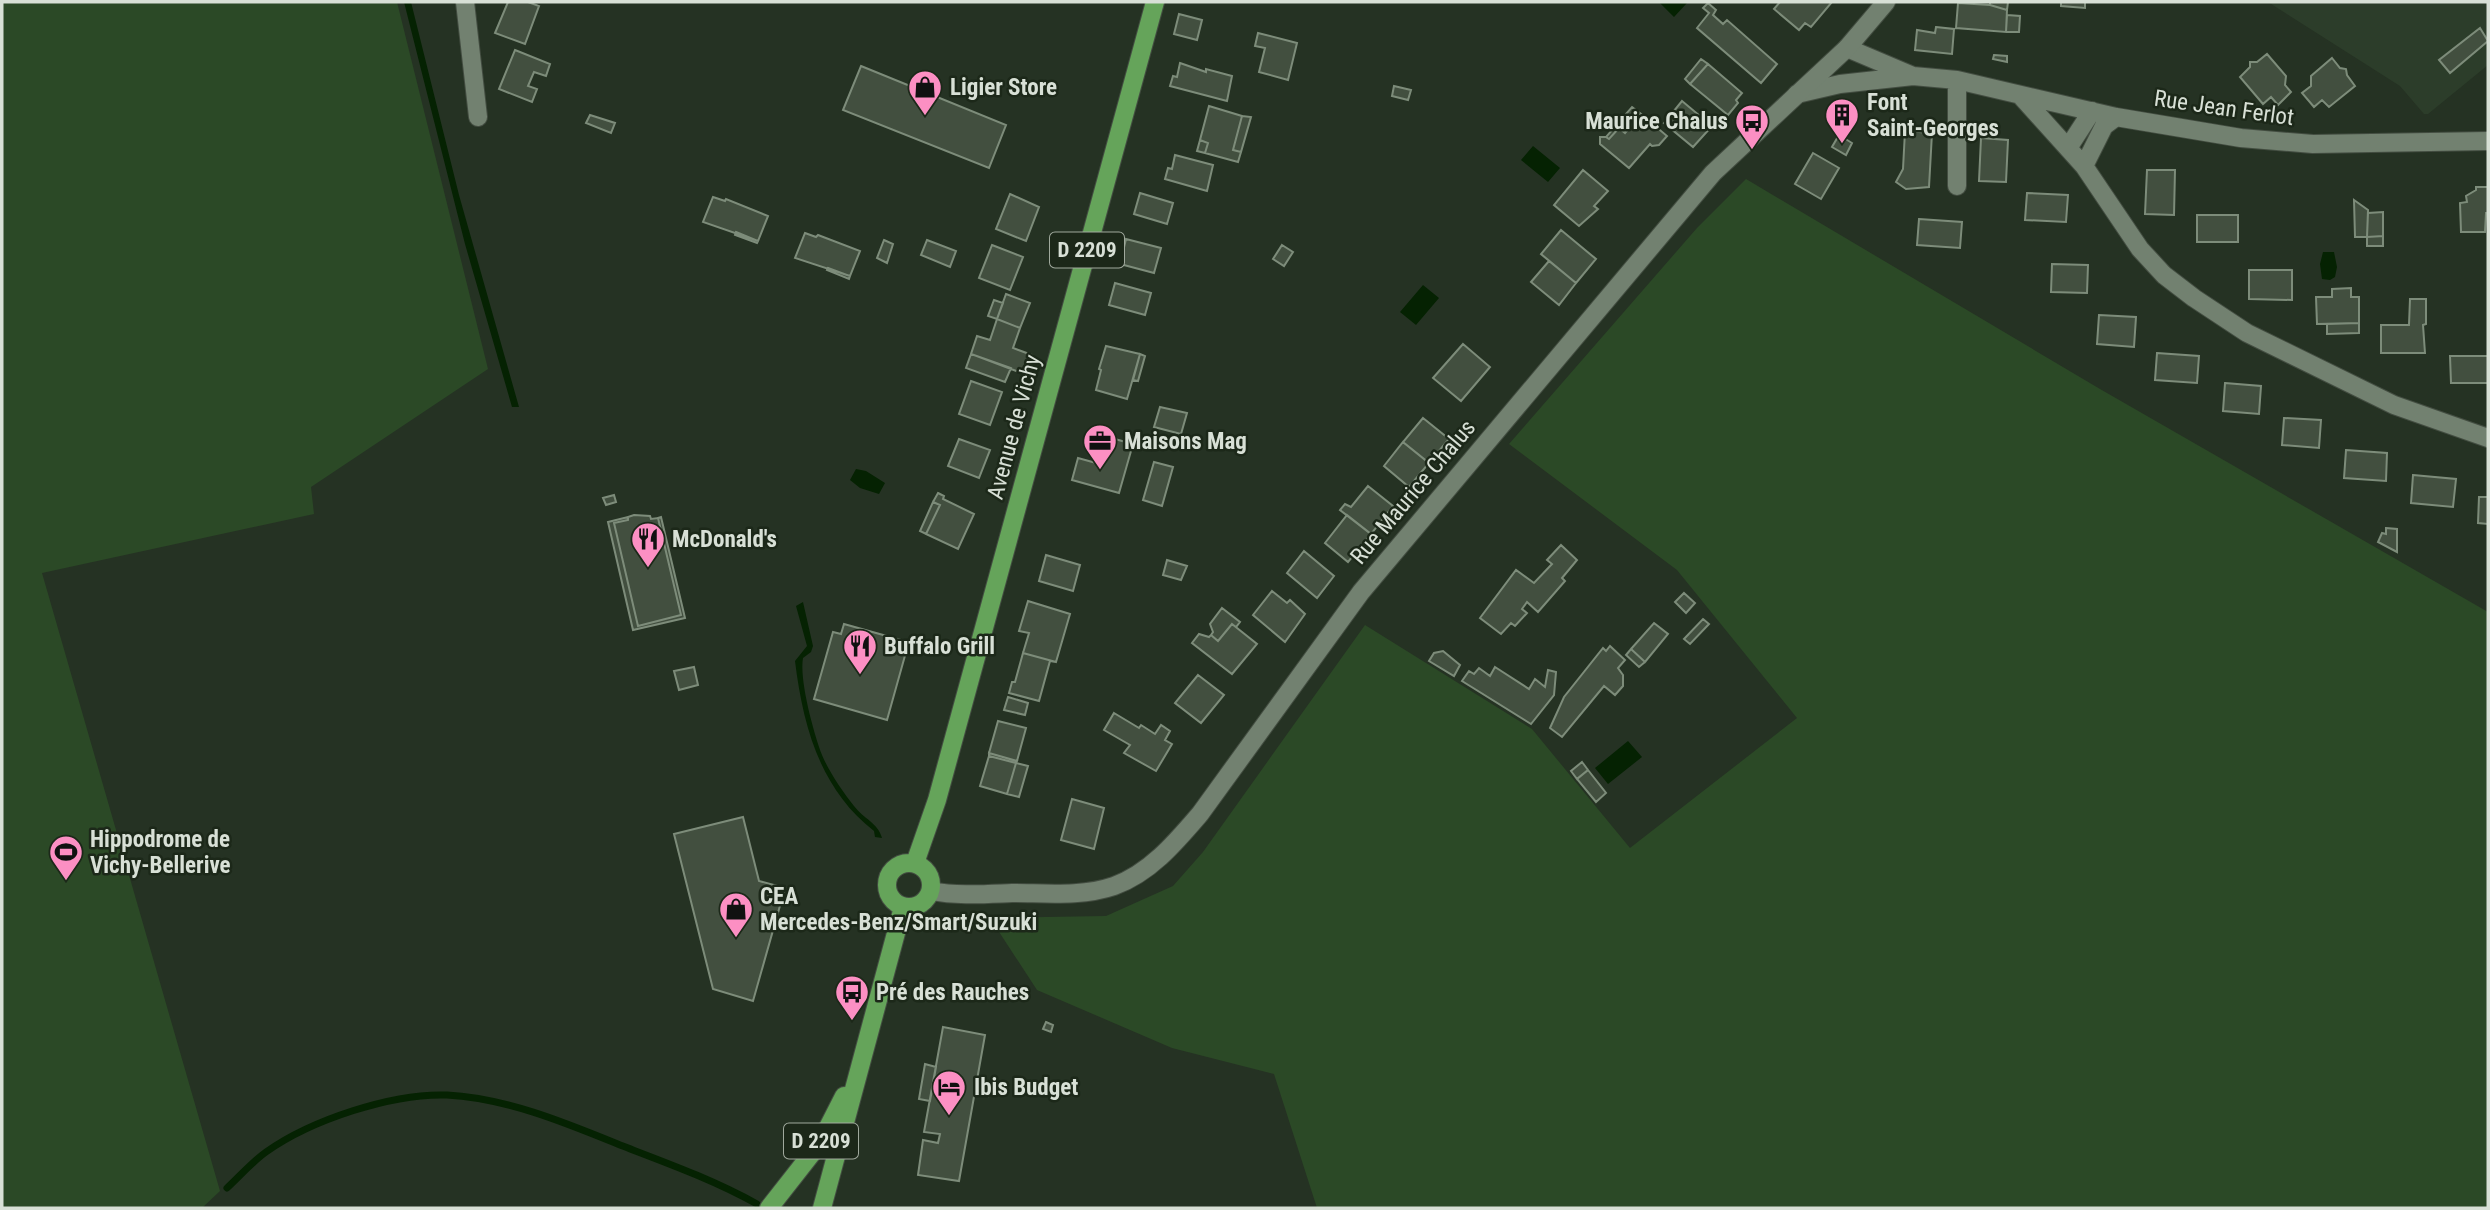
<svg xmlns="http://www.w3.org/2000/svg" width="2490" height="1210" font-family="'Roboto Condensed',sans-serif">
<rect width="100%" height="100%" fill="#253223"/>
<path fill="#2c3d2a" d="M2268 2H2488V65L2428 114H2424L2400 86Z"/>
<path fill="#2b4926" d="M2 2H397L488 369 311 487 314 514 42 573 220 1191 202 1208H2Z
M1746 179 2100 389 2488 612V1208H1317L1274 1074 1172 1048 1037 990 990 918 1106 916 1173 886 1203 852 1365 625 1532 729 1630 848 1797 718 1677 570 1509 444 1697 228Z"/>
<path fill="#052202" d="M404 2H411L459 195 519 407H512L465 244Z
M1659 2H1686L1687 3 1674 17Z
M1533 146 1560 168 1548 182 1521 160Z
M2323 252H2334L2337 267 2335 277 2330 280 2322 279 2320 264Z
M1423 285 1439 298 1416 325 1400 312Z
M856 469 866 471 885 483 879 494 860 488 850 480Z
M803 602 813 646 811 652 803 658C799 680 814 734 822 755 829 772 843 792 854 806 864 819 878 823 882 838L875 837 874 831C820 789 803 726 795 661L807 646 796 606Z
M1628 741 1642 757 1608 784 1595 768Z"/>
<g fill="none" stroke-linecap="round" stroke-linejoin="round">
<path stroke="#052202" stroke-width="7" d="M227 1188C240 1176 252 1162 266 1152 311 1120 392 1093 447 1095 506 1098 566 1123 620 1145 667 1163 714 1180 757 1204"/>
</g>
<path fill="#424f3f" stroke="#7d8c7a" stroke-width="2" d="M508 2H528L539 6 525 44 495 33Z
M1780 2H1832L1811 27 1805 23 1799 30 1774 9Z
M1990 2H2008L2007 10 1990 5Z
M2061 2H2085V8L2061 6Z
M1708 3 1716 10 1713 15 1723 24 1727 20 1777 64 1761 83 1697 28 1709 13 1703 8Z
M1958 3 1990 5 2007 10 2006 32 1956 28Z
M1179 14 1202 20 1197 40 1174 34Z
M2007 15 2020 16 2019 32H2006Z
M1936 27 1954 29 1952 54 1915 50 1917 30 1935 33Z
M2480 28 2488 41 2450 73 2439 60Z
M1258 33 1297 43 1288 80 1259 72 1265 48 1255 46Z
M515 50 550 64 546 76 534 72 528 86 537 89 532 102 499 89Z
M2267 54 2286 76 2285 85 2291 92 2278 105 2271 97 2263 104 2240 77 2250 67V62H2257Z
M1994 55 2007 56V62L1993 59Z
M2332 58 2340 68 2346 69 2347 75 2355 86 2329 107 2322 100 2314 107 2302 93 2311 86V76Z
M1701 59 1708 64 1690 84 1685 79Z
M1180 63 1206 72V69L1232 76 1227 101 1170 86 1173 76 1177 77Z
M1708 64 1742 93 1736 100 1738 103 1728 115 1690 84Z
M861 66 1006 125 989 168 843 110Z
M1394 86 1411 90 1408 100 1392 96Z
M1682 101 1712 126 1693 147 1664 123Z
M1209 106 1242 116 1233 150 1241 152 1238 162 1205 153 1208 143 1200 140Z
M1632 107 1641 114 1625 133 1619 128 1609 139 1606 137Z
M1641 114 1667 136 1659 145 1652 146 1650 144 1629 168 1600 144V137H1606L1609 139 1619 128 1625 133Z
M590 115 615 123 611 133 586 123Z
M1242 116 1251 117 1241 152 1233 150Z
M1905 131 1932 133 1929 187 1906 189 1896 182 1903 169Z
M1839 135 1852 143 1846 155 1832 147Z
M1981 138 2008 140 2006 182 1979 181Z
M1200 140 1208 143 1205 153 1197 151Z
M1813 153 1839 168 1821 199 1795 184Z
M1175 155 1213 165 1207 191 1165 179 1168 168 1172 169Z
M1583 170 1608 191 1594 206 1598 209 1579 226 1554 205Z
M2147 170H2175L2174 215 2145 214Z
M2476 187H2488V213H2486L2485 232H2461L2460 203 2467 202 2466 196 2476 190Z
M1140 193 1173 203 1167 224 1134 214Z
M2027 193 2068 195 2066 222 2025 220Z
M1010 194 1039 207 1026 241 996 229Z
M713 197 725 201 726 199 768 216 758 241 703 222Z
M2354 200 2368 210 2367 237H2355Z
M2383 212V236L2367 237 2368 213Z
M2197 215H2238V242H2197Z
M1919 219 1962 222 1960 248 1917 245Z
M1561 230 1596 259 1576 283 1541 254Z
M736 232 758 241 757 243 735 235Z
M805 233 816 237 818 235 860 251 850 276 795 258Z
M2383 236V246H2367V237Z
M1126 239 1161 248 1154 273 1120 264Z
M884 240 893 244 887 263 877 258Z
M927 240 956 251 950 267 921 255Z
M992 245 1023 257 1010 290 979 278Z
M1282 245 1293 252 1284 266 1273 259Z
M1549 261 1576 283 1559 305 1531 282Z
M2052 264 2088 265 2087 293 2051 292Z
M828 268 850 276 849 279 827 270Z
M2249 270H2292V300L2249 299Z
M1115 283 1151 293 1145 315 1109 305Z
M2351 288V297H2359V323L2317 324 2316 297H2332V289Z
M1006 294 1030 303 1020 328 997 319Z
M2410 299H2426V324L2423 325 2425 353H2381V325H2409Z
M994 300 1003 303 997 319 988 316Z
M2099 315 2136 317 2134 347 2097 344Z
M997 319 1020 328 1013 348 1032 355 1027 375 971 354 977 336 990 340Z
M2359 323V333L2327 334V324Z
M1463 344 1490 367 1461 401 1433 378Z
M1106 346 1140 354 1127 399 1096 390 1101 370 1099 369Z
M2157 353 2199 356 2197 383 2155 380Z
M971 354 1011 368 1005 382 966 368Z
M1140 354 1145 356 1138 381 1133 380Z
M2450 356H2488V383H2451Z
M971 381 1002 392 990 425 959 414Z
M2225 383 2261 386 2259 414 2223 411Z
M1160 407 1187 413 1181 434 1154 427Z
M1423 418 1449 439 1429 463 1403 442Z
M2284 418 2321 420 2319 448 2282 445Z
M1104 436 1133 444 1119 493 1072 480 1078 458 1096 463Z
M1229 437 1243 441 1241 451 1227 447Z
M959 439 990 450 979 478 948 466Z
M1403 442 1429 463 1409 487 1384 466Z
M2346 450 2387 453 2386 481 2344 478Z
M1154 462 1173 467 1162 506 1143 500Z
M2413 475 2456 479 2453 507 2411 503Z
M1368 486 1393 506 1371 534 1340 510 1345 504 1351 507Z
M938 493 944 496 943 499 974 514 958 549 926 534 940 505 933 502Z
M614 495 616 502 606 505 603 498Z
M2479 497H2488V524L2478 523Z
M933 502 940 505 926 534 920 531Z
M634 515 650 516 651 519 658 518 681 615 638 626 614 523 628 520V517Z
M1347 515 1371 534 1348 562 1325 543Z
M628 517V520L614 523 638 626 681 615 658 518 661 517 685 618 633 630 608 522Z
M2386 528 2397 529V552L2378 542 2382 533 2386 534Z
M1561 545 1577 560 1562 578 1565 581 1538 612 1527 602 1522 609 1527 613 1515 626 1511 623 1501 634 1480 618 1516 570 1534 583 1552 564 1547 560Z
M1304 551 1334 576 1317 598 1287 573Z
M1046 555 1080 565 1073 591 1039 581Z
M1167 560 1187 566 1181 580 1163 575Z
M1272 591 1287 603 1290 600 1305 614 1285 642 1253 615Z
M1684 593 1695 603 1686 613 1675 602Z
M1028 601 1070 614 1056 662 1023 653 1029 633 1019 631Z
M1222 608 1240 622 1236 627 1232 624 1218 641 1211 635 1213 632 1210 624Z
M1703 619 1709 624 1690 644 1684 639Z
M1654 623 1668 634 1645 662 1631 649Z
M844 624 901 640 898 650 906 652 887 720 814 699 833 632 841 634Z
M1232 624 1257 644 1232 674 1192 643 1199 634 1209 637 1211 635 1218 641Z
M1610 646 1625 660 1618 668 1623 675V686L1615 695 1604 686 1562 737 1550 728 1564 697 1603 648 1606 651Z
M1631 649 1645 662 1639 667 1626 655Z
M1443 651 1460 665 1454 676 1429 661 1434 653Z
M1023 653 1056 662 1050 661 1039 701 1009 693 1012 682H1015Z
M694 667 698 685 679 690 674 671Z
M1495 667 1529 689 1535 679 1545 687 1548 670 1556 672 1554 695 1531 724 1462 681 1469 671 1474 674 1479 668 1490 676Z
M1198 675 1224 695 1201 723 1175 703Z
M1008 697 1028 703 1025 715 1004 710Z
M1114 713 1139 728 1141 725 1155 734 1161 725 1170 731 1165 740 1172 744 1156 771 1124 753 1130 745 1104 730Z
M998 721 1026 728 1017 761 989 753Z
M989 753 1013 760 1017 761 1016 763 989 756Z
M989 756 1016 763 1007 794 980 786Z
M1582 762 1588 770 1577 779 1571 771Z
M1016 763 1028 766 1019 797 1007 794Z
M1588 770 1606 793 1596 802 1577 779Z
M1072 799 1104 808 1094 849 1061 840Z
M743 817 759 881 785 888 753 1001 713 989 674 834Z
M1046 1022 1053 1025 1051 1032 1043 1029Z
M943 1027 985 1035 959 1181 918 1175 923 1140 938 1143 940 1134 924 1132Z
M925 1064 936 1067 930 1101 919 1099Z
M977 1080 990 1082 988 1096 975 1093Z"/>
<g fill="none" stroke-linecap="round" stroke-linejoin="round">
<g stroke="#434d41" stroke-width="20">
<path id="street" d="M465 2 478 117
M1847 48 1913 76
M1797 94 1840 84 1913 76 1957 80 2116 117 2241 138 2313 144 2488 141
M2020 95 2084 166 2140 249 2164 275 2194 298 2247 333 2394 405 2488 438
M2068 148 2092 111
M2084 166 2104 126 2116 117
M1957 186V80"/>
</g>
<g stroke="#434d41" stroke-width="20">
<path id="secondary" d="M931 891C957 896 985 894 1012 893 1045 893 1082 897 1114 886 1150 873 1176 842 1200 814L1361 592 1713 173 1847 48 1886 2"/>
</g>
<g stroke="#434d41" stroke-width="20">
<path id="primary" d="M887 885a22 22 0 1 1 44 0a22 22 0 1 1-44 0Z
M915 863 937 800 1155 2
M769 1208 820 1143 844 1096
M822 1208 903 907"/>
</g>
<use href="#street" stroke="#728170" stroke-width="18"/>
<use href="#secondary" stroke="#728170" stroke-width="18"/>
<use href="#primary" stroke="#65a45a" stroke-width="18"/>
</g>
<defs>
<g id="shop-pin" transform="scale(1.75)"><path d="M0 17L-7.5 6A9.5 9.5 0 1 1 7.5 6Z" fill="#fc8fc3" stroke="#1c2819"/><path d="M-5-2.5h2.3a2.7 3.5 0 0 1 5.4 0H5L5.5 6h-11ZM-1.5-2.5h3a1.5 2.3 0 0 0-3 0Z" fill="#111"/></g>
<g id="building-pin" transform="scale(1.75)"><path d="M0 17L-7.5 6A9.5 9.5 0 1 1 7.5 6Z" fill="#fc8fc3" stroke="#1c2819"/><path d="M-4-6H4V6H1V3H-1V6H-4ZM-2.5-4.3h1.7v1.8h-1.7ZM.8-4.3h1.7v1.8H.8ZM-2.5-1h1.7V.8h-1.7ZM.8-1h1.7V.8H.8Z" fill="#111"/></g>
<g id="bus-pin" transform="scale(1.75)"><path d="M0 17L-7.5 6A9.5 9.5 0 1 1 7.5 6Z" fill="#fc8fc3" stroke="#1c2819"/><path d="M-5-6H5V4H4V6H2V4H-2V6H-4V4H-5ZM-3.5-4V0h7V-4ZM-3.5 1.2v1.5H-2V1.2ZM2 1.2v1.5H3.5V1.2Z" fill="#111"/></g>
<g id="office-pin" transform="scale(1.75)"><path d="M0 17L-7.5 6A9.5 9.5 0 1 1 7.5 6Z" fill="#fc8fc3" stroke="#1c2819"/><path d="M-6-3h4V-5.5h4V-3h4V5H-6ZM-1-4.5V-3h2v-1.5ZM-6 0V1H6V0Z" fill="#111"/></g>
<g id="restaurant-pin" transform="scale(1.75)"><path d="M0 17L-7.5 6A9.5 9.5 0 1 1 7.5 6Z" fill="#fc8fc3" stroke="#1c2819"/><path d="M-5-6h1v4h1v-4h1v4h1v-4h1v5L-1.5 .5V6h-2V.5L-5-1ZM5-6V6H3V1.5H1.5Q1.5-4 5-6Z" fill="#111"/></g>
<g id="stadium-pin" transform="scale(1.75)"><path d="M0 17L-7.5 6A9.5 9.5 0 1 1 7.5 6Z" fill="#fc8fc3" stroke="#1c2819"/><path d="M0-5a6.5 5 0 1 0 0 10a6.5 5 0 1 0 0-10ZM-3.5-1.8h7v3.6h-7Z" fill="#111"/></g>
<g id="hotel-pin" transform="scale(1.75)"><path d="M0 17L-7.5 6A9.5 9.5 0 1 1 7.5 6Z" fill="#fc8fc3" stroke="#1c2819"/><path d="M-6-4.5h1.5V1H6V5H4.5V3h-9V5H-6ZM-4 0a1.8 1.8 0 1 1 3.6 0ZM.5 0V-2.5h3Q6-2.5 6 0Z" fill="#111"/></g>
</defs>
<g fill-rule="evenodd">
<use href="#shop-pin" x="925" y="87"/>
<use href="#building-pin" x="1842" y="115"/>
<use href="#bus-pin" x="1752" y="121"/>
<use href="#office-pin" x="1100" y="441"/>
<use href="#restaurant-pin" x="648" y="539"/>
<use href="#restaurant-pin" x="860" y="646"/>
<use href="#stadium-pin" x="66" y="852"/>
<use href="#shop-pin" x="736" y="909"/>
<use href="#bus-pin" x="852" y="992"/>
<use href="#hotel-pin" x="949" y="1087"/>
</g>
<g text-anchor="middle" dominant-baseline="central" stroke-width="5" stroke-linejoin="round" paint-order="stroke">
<g fill="#1c2819" stroke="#a0a99d" stroke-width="2">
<rect x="1050" y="232.5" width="74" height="35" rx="5"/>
<rect x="784" y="1123.5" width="74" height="35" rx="5"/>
</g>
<g font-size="21" font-weight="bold" fill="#d8e0d6">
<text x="1087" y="250">D 2209</text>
<text x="821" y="1141">D 2209</text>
</g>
<g font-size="23" font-weight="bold" fill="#d8e0d6" stroke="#1c2819" text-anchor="start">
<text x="950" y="87">Ligier Store</text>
<text x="1867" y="102">Font<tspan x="1867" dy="26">Saint-Georges</tspan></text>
<text x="1728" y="121" text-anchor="end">Maurice Chalus</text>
<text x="1124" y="441">Maisons Mag</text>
<text x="672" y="539">McDonald's</text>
<text x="884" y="646">Buffalo Grill</text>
<text x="90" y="839">Hippodrome de<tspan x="90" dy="26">Vichy-Bellerive</tspan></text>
<text x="760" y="896">CEA<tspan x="760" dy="26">Mercedes-Benz/Smart/Suzuki</tspan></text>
<text x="876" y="992">Pré des Rauches</text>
<text x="974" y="1087">Ibis Budget</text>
</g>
<g font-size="23" fill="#d8e0d6" stroke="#1c2819">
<text transform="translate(2224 108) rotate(8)">Rue Jean Ferlot</text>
<text transform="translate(1014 427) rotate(-75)">Avenue de Vichy</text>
<text transform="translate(1413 492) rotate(-50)">Rue Maurice Chalus</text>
</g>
</g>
<rect width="2490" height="1210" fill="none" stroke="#d8e0d6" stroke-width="7"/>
</svg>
